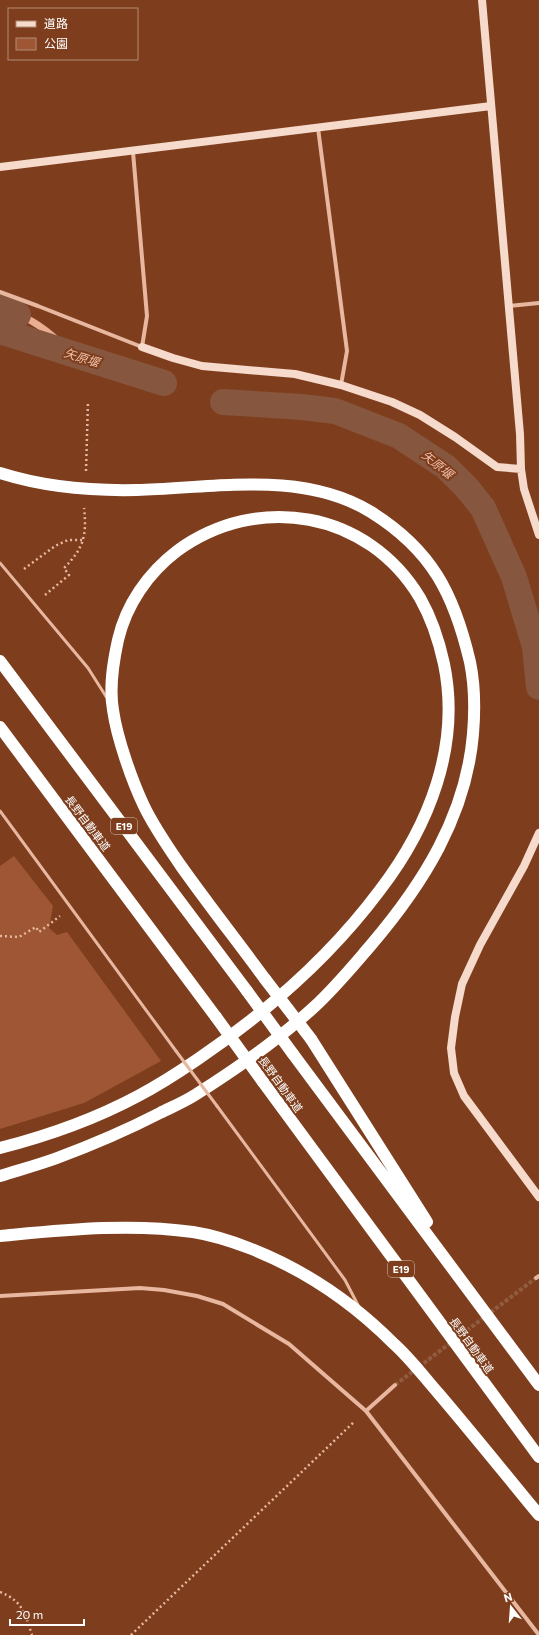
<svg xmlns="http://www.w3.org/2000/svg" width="539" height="1635" font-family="Commissioner,'Noto Sans JP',sans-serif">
<rect width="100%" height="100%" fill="#7e3e1d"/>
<path fill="#9e5634" d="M14 856 53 906 49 928 57 935 67 932 161 1061 84 1103 0 1129V866Z"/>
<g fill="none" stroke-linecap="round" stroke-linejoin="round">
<path stroke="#eaae93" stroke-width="7" d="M0 313C6 315 13 313 19 315 40 323 57 340 73 354"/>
<path stroke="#86563e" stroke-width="26" d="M0 307 18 315
M0 331 164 383
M223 402 302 407 335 411 399 436 446 467 466 487 483 508 514 577 535 647 539 687"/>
<path stroke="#915b3f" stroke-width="4" stroke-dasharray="4 2" stroke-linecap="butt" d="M395 1385 536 1278"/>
<path stroke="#e8b7a0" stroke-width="2.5" stroke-dasharray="2 3" stroke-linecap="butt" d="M86 471 88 401
M24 569 55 546 68 540H83
M45 595 69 575 64 568C84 548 87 535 84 508
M0 936 19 937 36 927 39 932 60 916
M0 1592C23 1601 25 1614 32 1635
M131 1635 355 1421"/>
<path stroke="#e8b7a0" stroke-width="3" d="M0 563 88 668 107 698
M0 811 176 1051
M217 1106 345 1280 359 1307"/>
<path stroke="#e8b7a0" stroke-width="4" d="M318 128 347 351 341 385
M0 292 38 306 142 347 147 316 133 152
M509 306 539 303
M536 1278 539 1276
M0 1296 140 1288 164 1290 197 1296 223 1304 289 1344 366 1411 539 1635
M366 1411 395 1385"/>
<path stroke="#f6dacb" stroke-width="8" d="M482 0 520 434 521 469 524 489 539 535
M0 167 491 106
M142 347 173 358 202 366 295 374 341 385 392 402 420 415 455 437 497 467 521 469
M539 833 524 866 480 945 462 984 455 1017 451 1048 454 1073 464 1096 539 1197"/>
<path stroke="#fff" stroke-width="12" d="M0 473C44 487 92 491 137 490 214 488 302 470 371 512 432 550 454 594 470 662 475 686 475 710 473 734 466 816 423 884 371 945 352 967 334 989 313 1008 277 1041 236 1069 195 1095 184 1102 172 1107 160 1113 127 1130 92 1145 57 1158 38 1165 19 1170 0 1176
M0 661 247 991
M0 727 216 1017
M311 1039 427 1222
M293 1054 539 1385
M263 1082 539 1457
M0 1148C47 1136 95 1119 138 1096 159 1085 179 1072 198 1059 267 1012 330 957 380 890 429 826 461 746 444 664 439 641 432 619 420 598 368 511 258 492 177 551 148 573 126 605 118 640 113 663 109 687 113 710 117 738 132 781 144 806 154 827 168 847 181 866 208 904 237 941 265 979
M0 1236C65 1230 128 1223 193 1232 212 1235 231 1241 249 1248 303 1269 352 1302 393 1343 410 1358 424 1377 439 1394 473 1434 506 1475 539 1515"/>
<path stroke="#e8b7a0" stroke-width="3" d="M176 1051 217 1106"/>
<path stroke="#fff" stroke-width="12" d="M265 979 311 1039
M247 991 293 1054
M216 1017 263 1082"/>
</g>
<g text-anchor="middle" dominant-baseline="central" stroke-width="4" stroke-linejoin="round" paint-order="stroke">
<g fill="#7e3e1d" stroke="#d8c5bb" stroke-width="1">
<rect x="111" y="818" width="26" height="16" rx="3"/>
<rect x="388" y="1261" width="26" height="16" rx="3"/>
</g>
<g font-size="10" font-weight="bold" fill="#fff">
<text x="124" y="826">E19</text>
<text x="401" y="1269">E19</text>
</g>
<g font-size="11" fill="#fff" stroke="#7e3e1d">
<text transform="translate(88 823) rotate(53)">長野自動車道</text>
<text transform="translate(281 1084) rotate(54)">長野自動車道</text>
<text transform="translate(472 1345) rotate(54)">長野自動車道</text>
</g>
<g font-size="12" font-style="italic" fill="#f0c1ab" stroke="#7e3e1d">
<text transform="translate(82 357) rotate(18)">矢原堰</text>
<text transform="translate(438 464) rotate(39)">矢原堰</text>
</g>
</g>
<rect x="8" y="8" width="130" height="52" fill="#7e3e1d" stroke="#b28b77"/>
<rect x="16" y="21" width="20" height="6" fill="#f6dacb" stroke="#b28b77"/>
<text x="44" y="28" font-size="12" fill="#ffffff">道路</text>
<rect x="16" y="38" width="20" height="12" fill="#9e5634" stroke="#b28b77"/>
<text x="44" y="48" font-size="12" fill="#ffffff">公園</text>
<g transform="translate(511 1607) rotate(343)" stroke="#7e3e1d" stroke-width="3" paint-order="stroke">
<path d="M0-3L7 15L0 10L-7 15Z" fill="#ffffff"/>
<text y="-6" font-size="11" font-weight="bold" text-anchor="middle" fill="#ffffff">N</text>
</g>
<path d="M10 1619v6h74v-6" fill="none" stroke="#ffffff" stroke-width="2"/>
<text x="16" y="1619" font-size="12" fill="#ffffff" stroke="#7e3e1d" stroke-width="3" paint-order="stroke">20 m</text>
</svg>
